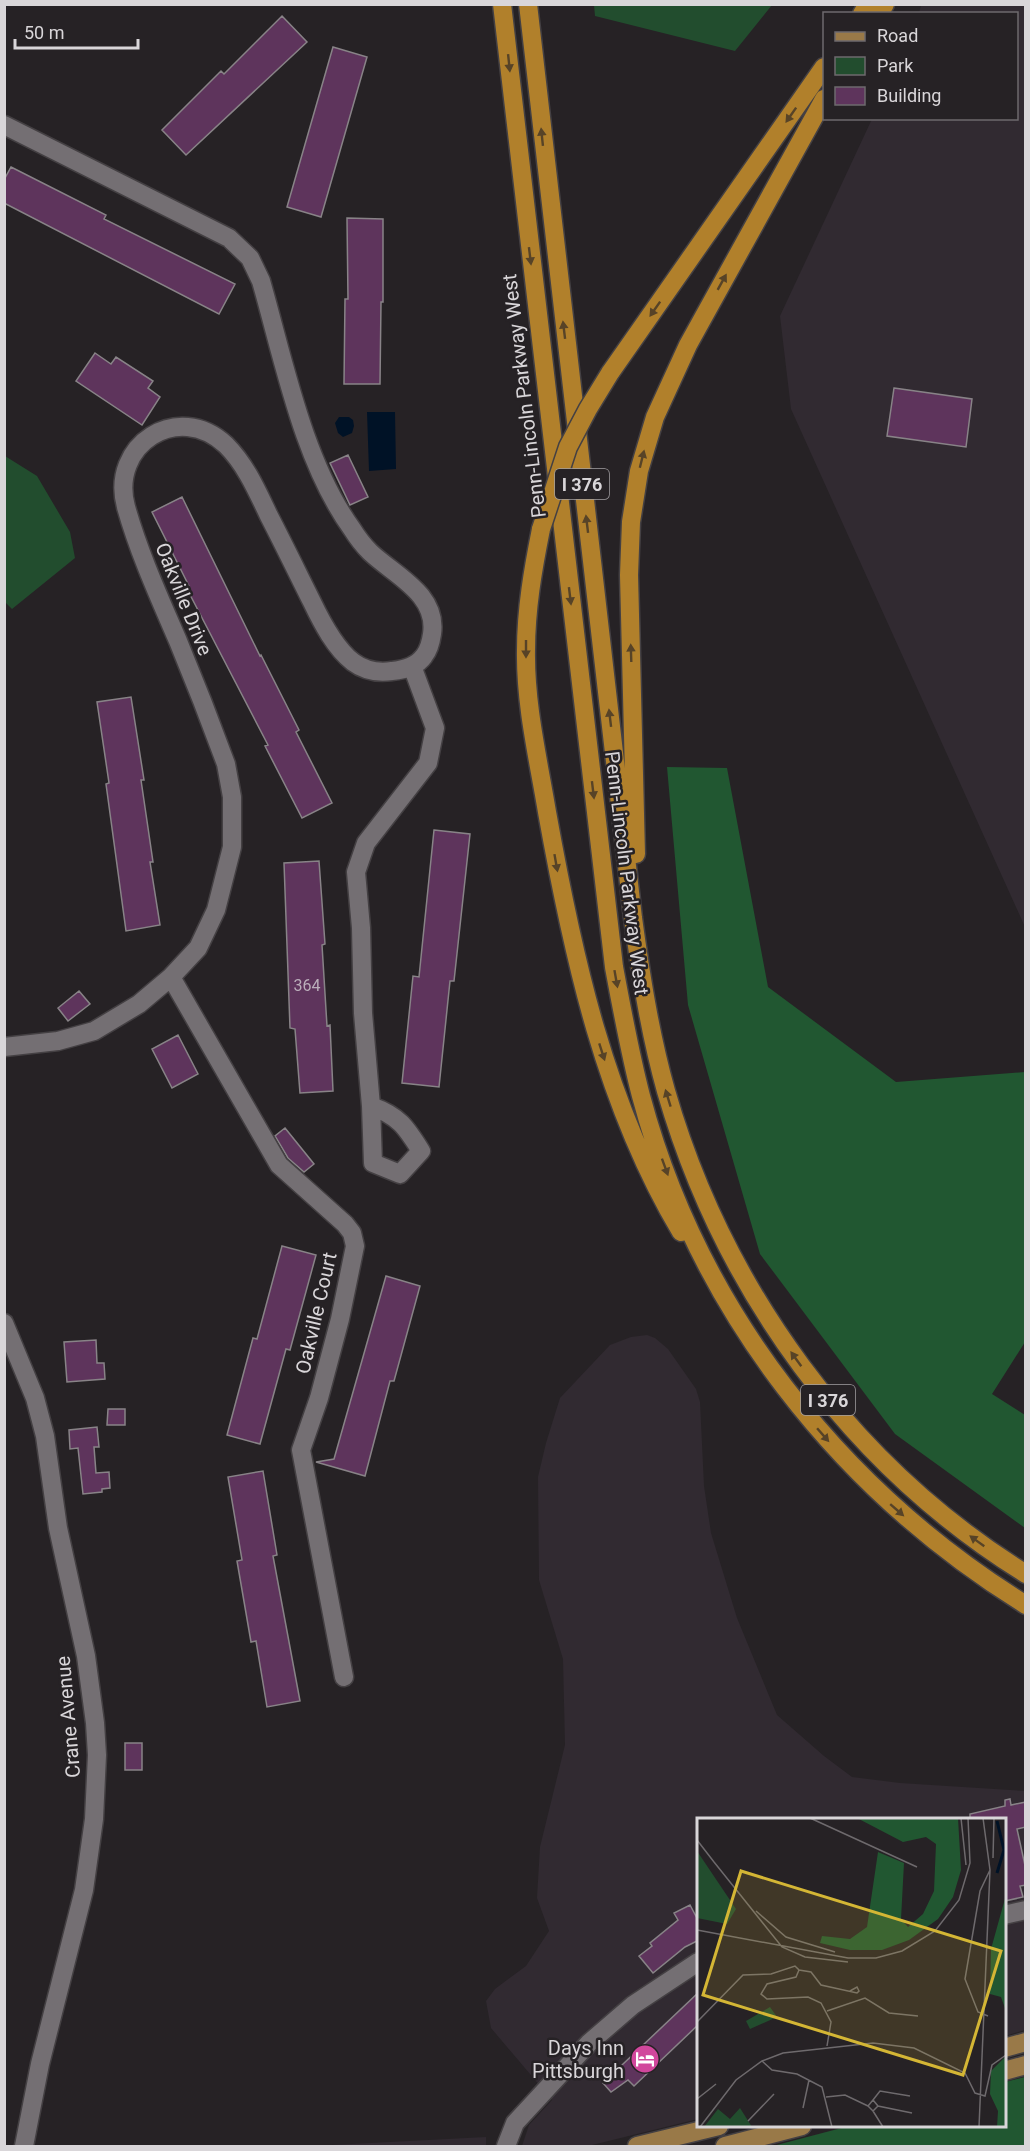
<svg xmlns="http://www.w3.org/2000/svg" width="1030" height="2151" font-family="Roboto,sans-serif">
<rect width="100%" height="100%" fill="#262225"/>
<path fill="#312a31" d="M921 5H1025V927L791 409 780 316 872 119 1016 118V14L919 13Z
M647 1335 655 1338 668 1349 696 1389 700 1402 704 1486 711 1533 737 1618 777 1715 824 1756 852 1777 900 1783 1025 1791V2030L1005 2036 1004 1820H698V2119L588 2146H522L529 2125 552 2100 491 2028 486 2001 495 1989 526 1966 549 1931 537 1898 540 1847 565 1745 563 1659 539 1580 538 1477 546 1443 560 1398 610 1345 631 1337Z
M486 2137V2146H313Z"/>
<path fill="#224d2e" d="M594 5V4L772 5 735 51 595 16Z
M5 456 37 476 70 532 75 558 12 609 4 601Z"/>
<path fill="#215731" d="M667 767 727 768 768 987 896 1082 1025 1072V1342L992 1394 1025 1415V1528L895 1434 760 1254 688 1005Z
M1025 2077V2146H773L849 2126H1004L1005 2082Z"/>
<path fill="#001226" d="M367 412H395L396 469 369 471Z
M339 417H349L353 420 354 426 352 433 343 437 338 433 335 423Z"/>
<path fill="#5e345c" stroke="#888387" stroke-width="1.5" d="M282 16 307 42 186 155 162 130 221 71 224 74Z
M333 47 367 57 321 217 287 207Z
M11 167 106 215 104 219 235 284 219 314 4 203V180Z
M347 218 383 219V302H381L380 384H344L345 299H348Z
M95 353 111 364 116 357 153 381 148 388 160 397 142 425 76 381Z
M894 388 972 399 966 447 887 436Z
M348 455 368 497 350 505 330 463Z
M182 497 260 656 261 655 299 730 296 732 332 803 302 818 265 746 268 745 186 587 189 586 152 512Z
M131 697 144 780H141L153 862H150L160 925 126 931 106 784 109 783 97 702Z
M434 830 470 834 454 981H450L439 1087 402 1083 413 976 419 977Z
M319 861 325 944 322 945 327 1026 330 1025 333 1091 300 1093 295 1029 290 1028 284 863Z
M79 991 90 1004 68 1021 58 1008Z
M178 1035 198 1074 172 1088 152 1049Z
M285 1128 314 1164 304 1172 288 1158 275 1136Z
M282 1246 316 1255 290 1350 286 1349 260 1444 227 1435 253 1338 257 1339Z
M386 1276 420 1286 394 1381H390L365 1476 316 1462 334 1459Z
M96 1340 97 1363H104L105 1379 67 1382 64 1342Z
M108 1409H125V1425H107Z
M97 1427 99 1447H94L96 1473 109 1472 110 1488 102 1489V1492L83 1494 78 1448 70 1449 69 1430Z
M263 1471 277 1555 273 1556 300 1701 267 1707 256 1641 251 1642 237 1561 242 1560 228 1477Z
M125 1743H142V1770H125Z
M1010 1799 1011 1805 1026 1802V1827L1017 1829 1026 1870V1885L1020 1886 1023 1897 1005 1901V1820H970V1814L1005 1806V1800Z
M690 1905 699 1922V1940L685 1947 653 1973 639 1956 652 1946 650 1943 678 1920 674 1913Z
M699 1992V2024L634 2086 628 2080 611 2092 603 2083Z"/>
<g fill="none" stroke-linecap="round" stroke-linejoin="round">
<g stroke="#444043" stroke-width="21">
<path id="minor" d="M4 125 229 238 250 258 261 281C284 361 303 461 352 529 357 537 363 545 370 552 394 575 438 594 432 634 431 641 428 651 424 656 417 666 403 670 392 671 378 673 365 671 353 662 335 648 322 623 312 602 298 574 284 545 269 516 257 491 246 465 226 445 178 400 109 445 126 507 139 553 159 597 178 641 195 682 211 723 226 764L232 797V847L216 910 198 948 171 977 139 1004 94 1031 58 1041 4 1047
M171 977 279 1165 345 1224 352 1233 355 1246 340 1319 319 1398 301 1450 344 1677
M371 1106C399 1116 406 1127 421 1151L400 1174 373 1163 371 1106 363 1013 361 928 356 872 366 843 428 763 435 728 412 666
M4 1323 35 1398 45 1436 58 1528 86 1656 95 1723 97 1755 94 1819 84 1890 40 2064 24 2146
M1004 1915 1026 1910
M506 2146 515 2123 589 2043 633 2005 698 1962"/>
</g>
<g stroke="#444043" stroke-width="21">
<path id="major" d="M1004 2048 1026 2042
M1004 2071 1026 2065
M637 2146 719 2126
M725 2146 802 2126"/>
</g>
<g stroke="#444043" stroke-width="21">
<path id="highway" d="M502 4 614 967C622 1010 630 1054 641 1096 698 1310 839 1489 1026 1605
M528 4 633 918C641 976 650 1034 666 1091 723 1289 850 1465 1026 1574
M862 14 868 4
M879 14 885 4
M610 373 824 67
M541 529C533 569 526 609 526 650 525 704 538 758 547 812 573 957 605 1104 681 1232
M636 854 629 575 631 522 639 471 655 417 688 345 824 99"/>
</g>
<use href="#minor" stroke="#746f73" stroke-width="18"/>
<use href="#major" stroke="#997948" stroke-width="18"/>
<use href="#highway" stroke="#b1802b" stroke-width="18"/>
<g stroke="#444043" stroke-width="21" stroke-linecap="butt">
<path id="highway-bridge" d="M541 529 568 447 588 409 610 373"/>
</g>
<use href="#highway-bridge" stroke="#b1802b" stroke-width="18"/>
</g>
<defs><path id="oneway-solid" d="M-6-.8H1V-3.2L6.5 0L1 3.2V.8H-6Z" transform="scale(1.5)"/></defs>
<g fill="#574327">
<use href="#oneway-solid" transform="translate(509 63) rotate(84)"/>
<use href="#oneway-solid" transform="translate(791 115) rotate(125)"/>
<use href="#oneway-solid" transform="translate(542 137) rotate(-96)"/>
<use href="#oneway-solid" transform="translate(530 256) rotate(83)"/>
<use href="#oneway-solid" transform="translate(722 282) rotate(-61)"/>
<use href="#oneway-solid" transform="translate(655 309) rotate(125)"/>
<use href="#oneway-solid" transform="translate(564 330) rotate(-97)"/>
<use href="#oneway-solid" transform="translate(642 459) rotate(-76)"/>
<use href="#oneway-solid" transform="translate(587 524) rotate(-97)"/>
<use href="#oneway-solid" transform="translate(570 596) rotate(83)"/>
<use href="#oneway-solid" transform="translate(526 649) rotate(90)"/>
<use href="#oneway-solid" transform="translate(631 653) rotate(-92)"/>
<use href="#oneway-solid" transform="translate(610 718) rotate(-97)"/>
<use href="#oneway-solid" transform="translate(593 790) rotate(83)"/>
<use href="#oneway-solid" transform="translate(556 863) rotate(80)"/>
<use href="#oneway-solid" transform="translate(616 979) rotate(80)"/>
<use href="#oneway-solid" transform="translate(602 1052) rotate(72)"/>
<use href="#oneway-solid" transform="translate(668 1098) rotate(-107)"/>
<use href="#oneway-solid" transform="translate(665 1167) rotate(70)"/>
<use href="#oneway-solid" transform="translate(796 1359) rotate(-126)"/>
<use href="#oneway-solid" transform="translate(823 1435) rotate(49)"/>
<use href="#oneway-solid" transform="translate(897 1510) rotate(41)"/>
<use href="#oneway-solid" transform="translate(977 1541) rotate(-144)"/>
</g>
<defs>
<g id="hotel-disc" transform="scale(1.5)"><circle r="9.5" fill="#d1479c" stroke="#262225"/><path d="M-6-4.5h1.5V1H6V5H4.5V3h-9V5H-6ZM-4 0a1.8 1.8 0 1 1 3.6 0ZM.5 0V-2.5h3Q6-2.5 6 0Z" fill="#fff"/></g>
</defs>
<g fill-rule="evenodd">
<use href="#hotel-disc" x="645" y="2059"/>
</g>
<g text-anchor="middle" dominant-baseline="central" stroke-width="5" stroke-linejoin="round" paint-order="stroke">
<g font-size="16" fill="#baaeba">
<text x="307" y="985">364</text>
</g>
<g fill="#262225" stroke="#a3a0a3" stroke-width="1.5">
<rect x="555" y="469" width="54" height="30" rx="4.5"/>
<rect x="801" y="1385" width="54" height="30" rx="4.5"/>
</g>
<g font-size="18" font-weight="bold" fill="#d9d6d9">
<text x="582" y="484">I 376</text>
<text x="828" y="1400">I 376</text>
</g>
<g font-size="20" fill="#d9d6d9" stroke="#262225">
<text transform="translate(524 396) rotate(-97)">Penn-Lincoln Parkway West</text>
<text transform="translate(184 599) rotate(68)">Oakville Drive</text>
<text transform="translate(627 873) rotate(83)">Penn-Lincoln Parkway West</text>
<text transform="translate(316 1313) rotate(-77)">Oakville Court</text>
<text transform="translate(68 1717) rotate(-95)">Crane Avenue</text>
</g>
<g font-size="20" fill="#d9d6d9" stroke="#262225" text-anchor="end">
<text x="624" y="2048">Days Inn<tspan x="624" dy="23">Pittsburgh</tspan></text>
</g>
</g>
<g transform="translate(697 1818)">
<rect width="309" height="309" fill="#262225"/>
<path d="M0 33 39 91 30 106 0 100ZM73 189 80 199 53 211 49 203ZM43 290 55 309H7L21 291 33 301Z" fill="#224d2e"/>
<path d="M160 0H261L264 52 256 79 241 101 212 122 185 132H153L123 125 125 118 153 121 170 109 181 34 207 45 204 101 211 109 226 96 237 73 239 26 229 19 206 24ZM309 77V193L304 179 293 176 294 131ZM309 238V309H300L301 293 293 276 294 253Z" fill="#215731"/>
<path fill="none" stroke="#001226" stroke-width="3" d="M300 3 307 32 300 55"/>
<path fill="none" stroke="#6e6a6d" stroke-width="1.5" d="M113 0 220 49M264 0 269 47M0 22 17 44M296 40 297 0M17 44 85 129 108 139 151 144M59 93 89 119 138 134M0 112 151 140H179L205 133 238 113 262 82 273 45 271 0M102 152 114 154 124 167 160 175 162 173 160 169 153 173M130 193 168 180 192 195 221 198M291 198 281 194 268 161 283 73 293 52M0 204 46 157 74 156 98 148 102 152 99 159 70 166 64 176 70 181 111 179 124 185 134 204 130 228M65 243 75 252 100 256 125 269 135 309M129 279 148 277 171 288M0 281 19 266M176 282 183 273 213 278M181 288 176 293 171 288 176 282 181 288 215 295M106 290 112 262M176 293 186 309M51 303 77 276M3 309 39 262 65 243 86 235 176 225 217 230 268 255 278 275 288 278 295 247 309 237M282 309 293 52 286 0"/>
<path fill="#d4b635" fill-opacity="0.15" stroke="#d4b635" stroke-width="3" d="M44 53 304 133 266 257 6 177Z"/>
<rect width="309" height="309" fill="none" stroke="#d9d6d9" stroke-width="3"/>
</g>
<rect width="1030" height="2151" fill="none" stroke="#d9d6d9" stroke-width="12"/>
<rect x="823" y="12" width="195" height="108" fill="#262225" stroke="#6e6a6d" stroke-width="1.5"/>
<rect x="835" y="32" width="30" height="9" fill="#997948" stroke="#6e6a6d" stroke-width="1.5"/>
<text x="877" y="42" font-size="18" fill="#d9d6d9">Road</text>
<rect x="835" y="57" width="30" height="18" fill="#224d2e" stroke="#6e6a6d" stroke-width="1.5"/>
<text x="877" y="72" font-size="18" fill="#d9d6d9">Park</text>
<rect x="835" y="87" width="30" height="18" fill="#5e345c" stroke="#6e6a6d" stroke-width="1.5"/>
<text x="877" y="102" font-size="18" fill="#d9d6d9">Building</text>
<path d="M15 39v9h123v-9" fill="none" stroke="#d9d6d9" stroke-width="3"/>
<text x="24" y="39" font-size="18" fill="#d9d6d9" stroke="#262225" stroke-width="4.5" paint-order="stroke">50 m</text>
</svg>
